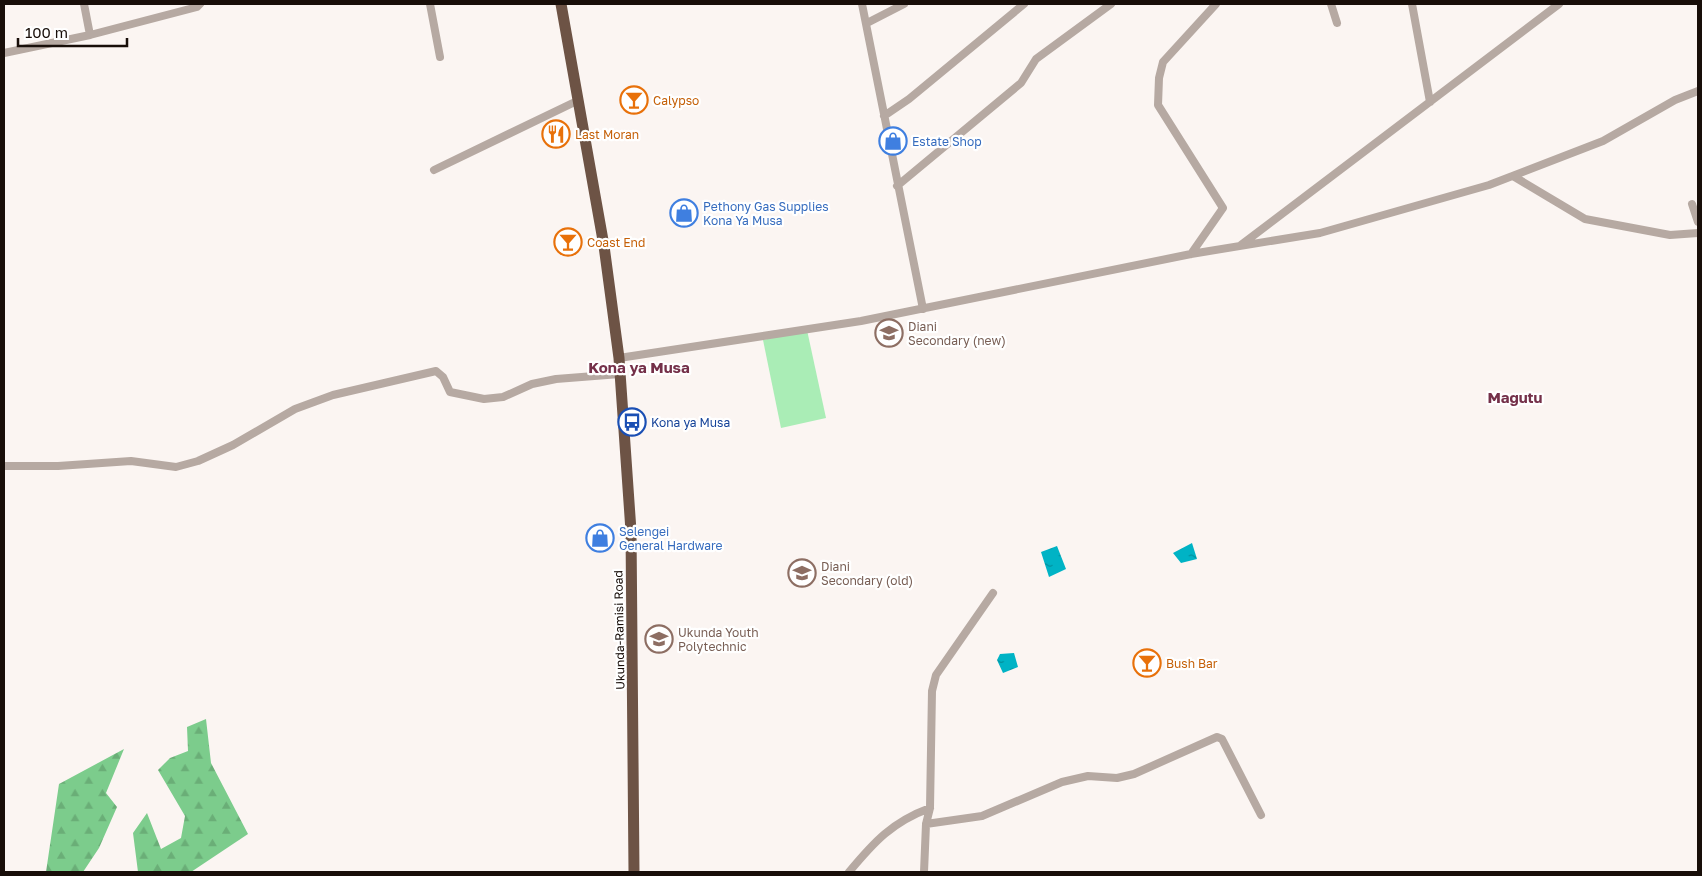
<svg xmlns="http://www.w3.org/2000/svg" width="1702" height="876" font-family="'Golos Text',sans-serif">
<defs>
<pattern id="forest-firs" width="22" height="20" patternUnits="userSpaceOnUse" patternTransform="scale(1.25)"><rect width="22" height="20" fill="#7ccc8c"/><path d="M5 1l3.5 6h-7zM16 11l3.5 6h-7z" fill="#6aae77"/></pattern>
<pattern id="water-ripples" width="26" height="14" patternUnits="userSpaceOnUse" patternTransform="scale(1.25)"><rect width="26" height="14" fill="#00b3c5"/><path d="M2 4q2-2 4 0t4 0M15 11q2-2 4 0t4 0" fill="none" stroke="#01909e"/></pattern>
</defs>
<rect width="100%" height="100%" fill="#fbf5f2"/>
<path fill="url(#forest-firs)" d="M206 719 211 763 248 834 191 872H138L133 833 147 813 161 849 181 838 185 816 158 770 170 758 188 751 187 727Z
M124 749 106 793 117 807 99 848 83 872H46L59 784Z"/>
<path fill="#aaedb6" d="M807 330 826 418 781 428 763 340Z"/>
<path fill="url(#water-ripples)" d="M1192 543 1197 559 1181 563 1173 553Z
M1057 546 1066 569 1049 577 1041 552Z
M1014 653 1018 667 1003 673 997 660 1000 654Z"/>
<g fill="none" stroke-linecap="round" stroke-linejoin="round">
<path stroke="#b6a9a2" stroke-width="8" d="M84 4 90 35
M430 4 440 57
M862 4 923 309
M1331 4 1337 23
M1412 4 1430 102
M867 23 904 4
M4 53 90 35 197 7 200 4
M884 116 909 99 1024 4
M434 170 579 100
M1513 176 1585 219 1670 235 1698 233
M897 186 1021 83 1036 59 1111 4
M1692 204 1698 222
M1241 245 1559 4
M1191 254 1223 208 1158 105 1159 78 1163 62 1216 4
M619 358 861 321 1191 254 1320 233 1489 185 1603 141 1675 100 1698 91
M4 466H58L131 461 176 467 198 461 233 445 295 409 333 395 436 371 443 377 450 392 484 399 503 397 532 384 556 379 620 374
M926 824 982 816 1062 782 1088 776 1117 778 1134 774 1217 737 1222 739 1261 815
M849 872C874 842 892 822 930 808
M924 872 926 824 930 808 932 691 936 675 993 593"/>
<path stroke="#6d5345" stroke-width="11" d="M561 4 604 246 619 358 631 531 634 872"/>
</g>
<defs>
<g id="bar-ring" transform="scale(1.4375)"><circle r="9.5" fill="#fff" stroke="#e8710a" stroke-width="1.5"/><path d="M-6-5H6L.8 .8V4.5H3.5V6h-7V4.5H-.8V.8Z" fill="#e8710a"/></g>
<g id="restaurant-ring" transform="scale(1.4375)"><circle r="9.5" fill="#fff" stroke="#e8710a" stroke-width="1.5"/><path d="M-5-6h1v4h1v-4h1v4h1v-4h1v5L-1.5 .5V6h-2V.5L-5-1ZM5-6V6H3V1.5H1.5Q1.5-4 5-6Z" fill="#e8710a"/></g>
<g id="shop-ring" transform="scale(1.4375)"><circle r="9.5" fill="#fff" stroke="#3f7fe0" stroke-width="1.5"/><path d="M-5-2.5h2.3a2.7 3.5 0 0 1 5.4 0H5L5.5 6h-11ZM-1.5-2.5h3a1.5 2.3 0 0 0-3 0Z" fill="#3f7fe0"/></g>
<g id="school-ring" transform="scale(1.4375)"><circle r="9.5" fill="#fff" stroke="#8d6e63" stroke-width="1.5"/><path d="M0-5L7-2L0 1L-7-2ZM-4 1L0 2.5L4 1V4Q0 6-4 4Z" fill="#8d6e63"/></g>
<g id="bus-ring" transform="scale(1.4375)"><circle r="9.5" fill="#fff" stroke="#1a4fb4" stroke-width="1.5"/><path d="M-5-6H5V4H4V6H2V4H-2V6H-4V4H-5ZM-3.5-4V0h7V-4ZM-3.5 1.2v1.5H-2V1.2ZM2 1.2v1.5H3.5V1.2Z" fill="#1a4fb4"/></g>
<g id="university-ring" transform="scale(1.4375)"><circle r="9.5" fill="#fff" stroke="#8d6e63" stroke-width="1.5"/><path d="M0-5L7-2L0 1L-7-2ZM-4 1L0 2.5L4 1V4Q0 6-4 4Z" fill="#8d6e63"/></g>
</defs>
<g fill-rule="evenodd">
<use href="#bar-ring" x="634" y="100"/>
<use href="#restaurant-ring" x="556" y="134"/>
<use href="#shop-ring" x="893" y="141"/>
<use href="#shop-ring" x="684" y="213"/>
<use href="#bar-ring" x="568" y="242"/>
<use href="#school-ring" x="889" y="333"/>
<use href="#bus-ring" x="632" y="422"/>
<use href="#shop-ring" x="600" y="538"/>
<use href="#school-ring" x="802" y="573"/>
<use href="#university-ring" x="659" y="639"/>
<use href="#bar-ring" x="1147" y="663"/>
</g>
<g text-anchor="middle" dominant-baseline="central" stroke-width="4.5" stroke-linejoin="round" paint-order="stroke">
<g font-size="12" fill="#c56008" stroke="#fff" text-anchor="start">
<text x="653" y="100">Calypso</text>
<text x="575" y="134">Last Moran</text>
<text x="587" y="242">Coast End</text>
<text x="1166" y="663">Bush Bar</text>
</g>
<g font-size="12" fill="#366cbe" stroke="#fff" text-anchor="start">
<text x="912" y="141">Estate Shop</text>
<text x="703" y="206">Pethony Gas Supplies<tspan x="703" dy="14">Kona Ya Musa</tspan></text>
<text x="619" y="531">Selengei<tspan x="619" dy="14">General Hardware</tspan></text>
</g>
<g font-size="12" fill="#785e54" stroke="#fff" text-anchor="start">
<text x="908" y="326">Diani<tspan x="908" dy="14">Secondary (new)</tspan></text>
<text x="821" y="566">Diani<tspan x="821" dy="14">Secondary (old)</tspan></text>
<text x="678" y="632">Ukunda Youth<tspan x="678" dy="14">Polytechnic</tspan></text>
</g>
<g font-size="12" fill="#164399" stroke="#fff" text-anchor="start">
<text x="651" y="422">Kona ya Musa</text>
</g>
<g font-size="12" fill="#180e09" stroke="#fff">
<text transform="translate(619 630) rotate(-91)">Ukunda-Ramisi Road</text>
</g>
<g font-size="15" font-weight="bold" fill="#743049" stroke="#fff">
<text x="639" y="367">Kona ya Musa</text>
<text x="1515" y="397">Magutu</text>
</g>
</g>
<rect width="1702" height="876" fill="none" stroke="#180e09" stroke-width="10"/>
<path d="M18 38v8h109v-8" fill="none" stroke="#180e09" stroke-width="2.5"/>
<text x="25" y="38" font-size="15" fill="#180e09" stroke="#ffffff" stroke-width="4" paint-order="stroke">100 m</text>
</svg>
